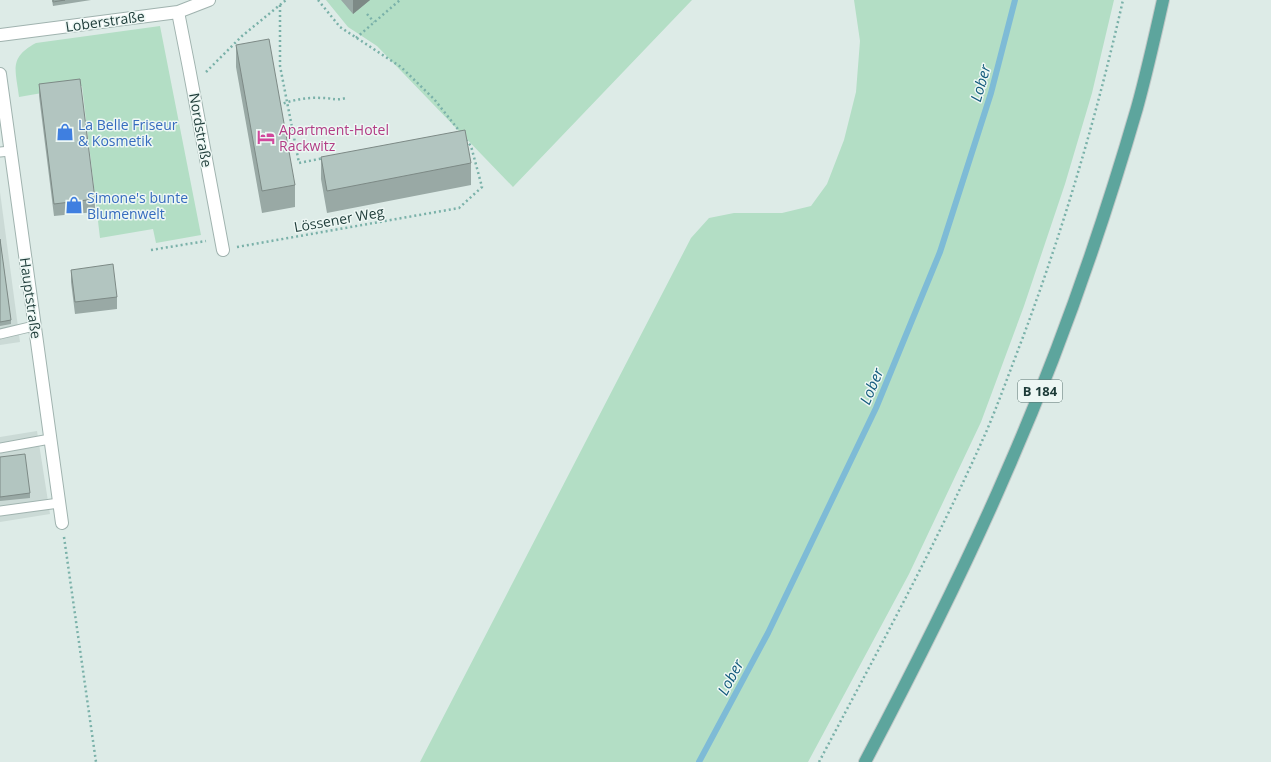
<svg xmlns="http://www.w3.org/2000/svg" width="1271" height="762" font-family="'Open Sans',sans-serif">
<rect width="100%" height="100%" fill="#ddebe7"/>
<path fill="#cbdad6" d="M0 192 20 342 0 345Z
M37 431 50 514 0 522V437Z"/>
<path fill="#b3dec5" d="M326 0H692L513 187 377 46 348 27Z
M854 0H1114L1092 93 1065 184 1024 306 981 422 909 574 808 762H420L691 238 709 218 734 213H782L811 206 827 184 844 140 856 92 860 41Z
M160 26 201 235 156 243 153 229 100 238 82 86 19 97C16 70 8 58 36 43Z"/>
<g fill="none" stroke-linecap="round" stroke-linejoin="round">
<path stroke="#7ebbd6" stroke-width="6" d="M699 762 768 633 876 408 940 252 991 93 1015 0"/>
<g stroke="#a0b3af" stroke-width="11">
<path id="lane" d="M0 152 10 151
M0 334 34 326
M0 448 50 439
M0 511 59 503"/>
</g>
<g stroke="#a0b3af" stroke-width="14">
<path id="street" d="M178 12 189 68 223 250
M0 35 178 12 209 0
M0 74 62 523"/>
</g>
<g stroke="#c0c8c7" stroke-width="14">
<path id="primary" d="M865 762C915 667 964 571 1006 473 1058 355 1101 232 1137 108 1147 72 1155 36 1163 0"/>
</g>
<path stroke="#7ab1a9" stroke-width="2.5" stroke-dasharray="2 3" stroke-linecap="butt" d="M318 0 340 27 401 67 434 99 461 133
M280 5V66L299 163 324 158
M367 14 374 22
M356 38 400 0
M206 72 242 36 286 0
M279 105C292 100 307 97 322 98 333 98 334 101 346 98
M237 247 459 208 482 187 471 146 466 140
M151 250 206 241
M64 537 96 762
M819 762C877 652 937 543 987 430 1000 399 1011 368 1023 337 1064 227 1097 115 1123 0"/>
<use href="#lane" stroke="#fff" stroke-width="9"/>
<use href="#street" stroke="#fff" stroke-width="12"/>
<use href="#primary" stroke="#5da59d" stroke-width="12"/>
</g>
<path fill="#99a9a5" d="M52 0H91L53 6Z
M341 0H370L353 14Z
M236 45 295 185V207L262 213 236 67Z
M39 84 95 199V212L54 216 39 96Z
M321 157 471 163V185L327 213 321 179Z
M0 239 11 320V324L0 326Z
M71 270 117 297V309L75 314 71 282Z
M0 457 30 493V498L0 501Z"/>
<path fill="#7d8a86" d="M353 0H370L353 14Z"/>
<path fill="#b2c5c0" stroke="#7d8a86" d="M53 0H65L53 2Z
M269 39 295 185 262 191 236 45Z
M80 79 95 199 54 204 39 84Z
M465 130 471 163 327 191 321 157Z
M0 239 11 320 0 322Z
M113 264 117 297 75 302 71 270Z
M25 454 30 493 0 497V457Z"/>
<defs>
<g id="shop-bare" transform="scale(1.38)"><path d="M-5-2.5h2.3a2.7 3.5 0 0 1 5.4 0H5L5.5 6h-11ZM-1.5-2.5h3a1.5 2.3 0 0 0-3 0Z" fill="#3f7fe0" stroke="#edf7f4" stroke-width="2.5" paint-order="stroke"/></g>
<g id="hotel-bare" transform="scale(1.38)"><path d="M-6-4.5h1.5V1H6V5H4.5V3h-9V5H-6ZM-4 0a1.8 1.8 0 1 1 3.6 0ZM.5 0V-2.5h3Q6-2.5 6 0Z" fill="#d1479c" stroke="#edf7f4" stroke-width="2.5" paint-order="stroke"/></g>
</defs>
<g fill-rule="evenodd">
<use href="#shop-bare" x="65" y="132"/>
<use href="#hotel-bare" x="266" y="137"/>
<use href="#shop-bare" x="74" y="205"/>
</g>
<g text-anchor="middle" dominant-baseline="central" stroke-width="3" stroke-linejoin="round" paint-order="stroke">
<rect fill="#edf7f4" stroke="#5b7370" stroke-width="1" x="1018" y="380" width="44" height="22" rx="3"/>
<g font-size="13" font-weight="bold" fill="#1d3b38">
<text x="1040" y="391">B 184</text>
</g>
<g font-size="14" fill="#1d3b38" stroke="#edf7f4">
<text transform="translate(105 21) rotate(-8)">Loberstraße</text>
<text transform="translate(201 130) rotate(80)">Nordstraße</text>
<text transform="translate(339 219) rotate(-10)">Lössener Weg</text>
<text transform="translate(31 298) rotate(82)">Hauptstraße</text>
</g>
<g font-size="14" fill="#366cbe" stroke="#edf7f4" text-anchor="start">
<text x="78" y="124">La Belle Friseur<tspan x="78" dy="16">&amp; Kosmetik</tspan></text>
<text x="87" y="197">Simone's bunte<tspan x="87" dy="16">Blumenwelt</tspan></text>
</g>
<g font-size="14" fill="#b23c85" stroke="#edf7f4" text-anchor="start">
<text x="279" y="129">Apartment-Hotel<tspan x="279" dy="16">Rackwitz</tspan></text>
</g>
<g font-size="15" font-style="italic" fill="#125a7c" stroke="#edf7f4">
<text transform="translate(980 83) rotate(-74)">Lober</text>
<text transform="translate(871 386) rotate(-67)">Lober</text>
<text transform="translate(730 677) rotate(-62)">Lober</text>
</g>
</g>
</svg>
